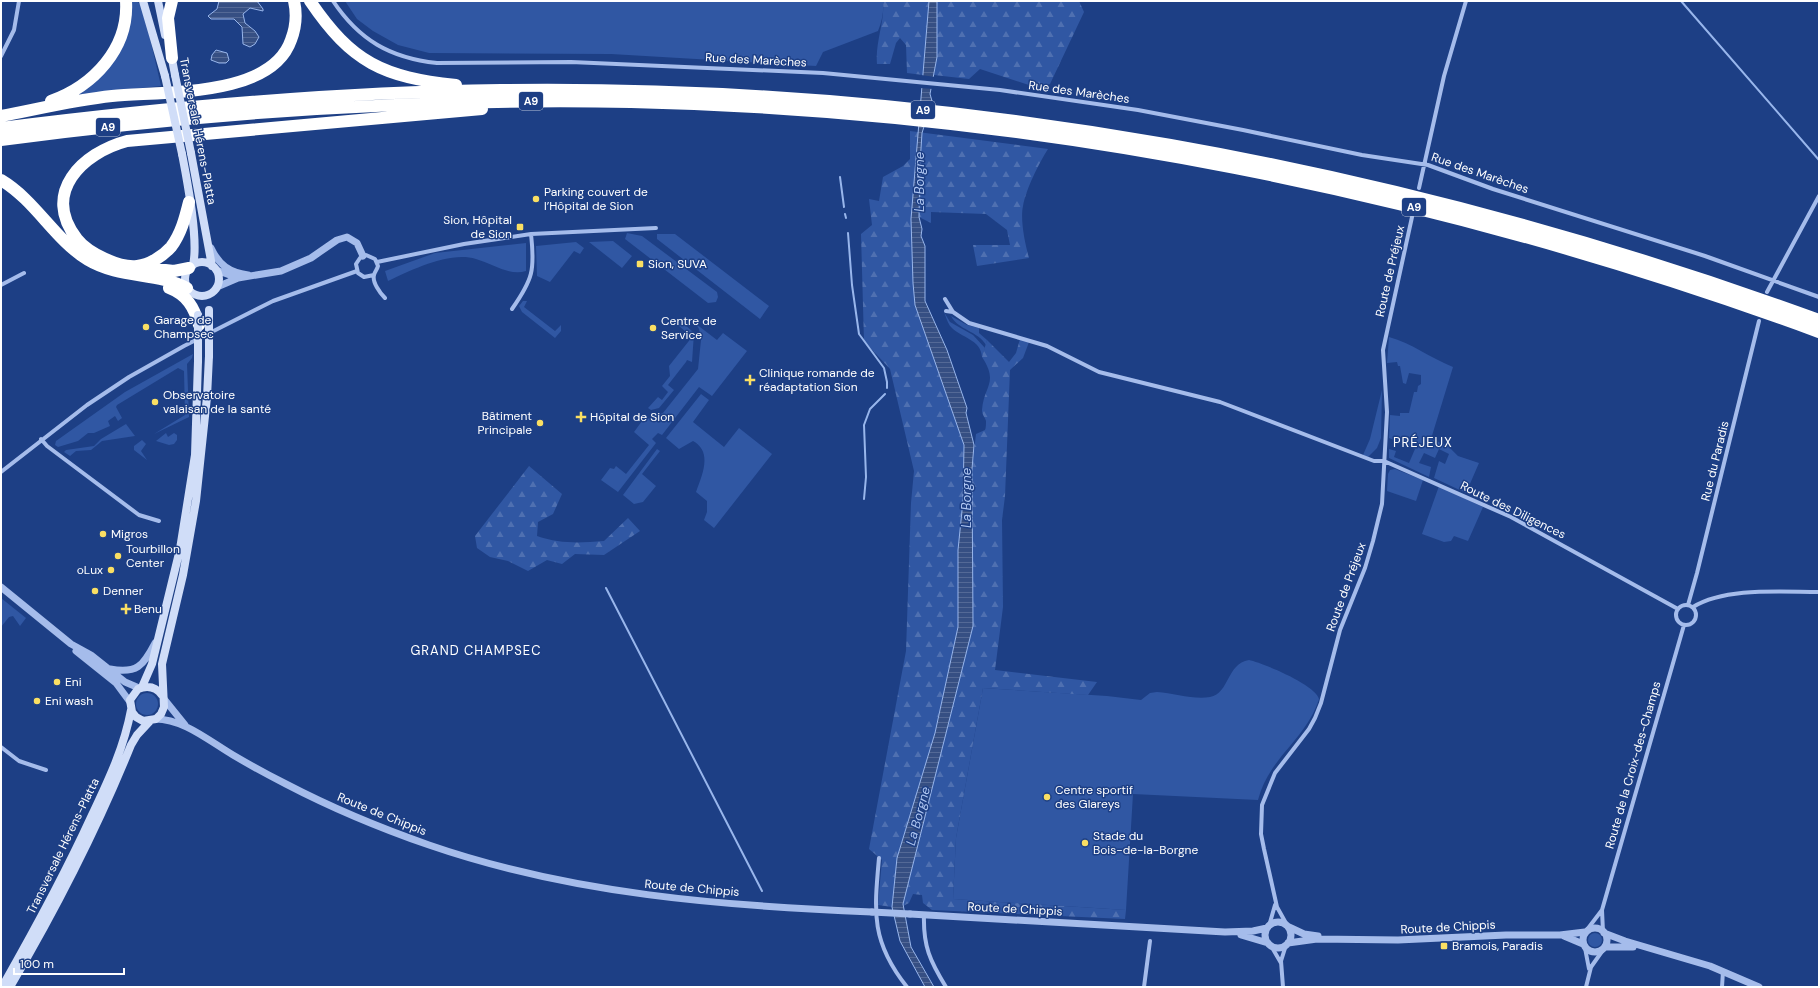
<svg xmlns="http://www.w3.org/2000/svg" width="1820" height="988" font-family="'DM Sans',sans-serif">
<defs>
<pattern id="forest-firs" width="22" height="20" patternUnits="userSpaceOnUse"><rect width="22" height="20" fill="#3057a3"/><path d="M5 1l3.5 6h-7zM16 11l3.5 6h-7z" fill="#4f70b1"/></pattern>
<pattern id="water-rules" width="6" height="5" patternUnits="userSpaceOnUse"><rect width="6" height="5" fill="#364f83"/><path d="M0 2.5h6" fill="none" stroke="#546996"/></pattern>
</defs>
<rect width="100%" height="100%" fill="#1d3f85"/>
<path fill="#3057a3" d="M131 1 138 2 143 8 161 86 74 95 96 81Z
M345 1H883C884 12 882 21 878 31L823 52 816 66 611 54 429 53 398 45 373 31 357 19Z
M627 233 642 236 717 292 718 297 716 302 708 303 625 239Z
M657 234H675L769 306 760 319 657 239Z
M613 241 632 256 622 268 589 242Z
M576 242 584 248 580 254 574 251 550 282 537 276 536 246Z
M526 243V271C509 276 493 264 476 259 449 251 412 270 388 281L385 271 435 253Z
M523 301H527L524 307 555 331 561 325V331L555 338 522 312 519 306Z
M944 312 950 322 973 335 985 348 982 357C981 339 961 338 951 327 948 324 946 317 944 312Z
M951 316 967 325 979 328V333L987 340 986 345C978 331 958 330 951 316Z
M682 322 694 333 692 362 687 360 686 362 668 385 674 390 659 408 651 410 648 408 658 397 662 400 668 392 662 386 670 376 669 366 692 337 679 326Z
M696 324 717 340 723 333 747 351 712 396 699 387 662 435 658 433 652 439 656 443 618 492 601 480 610 468 614 469 616 466 626 474 649 445 634 432 642 421 663 413 698 369 701 340 699 329Z
M1389 337C1412 343 1430 358 1453 367L1431 439 1447 445 1458 456 1479 463 1466 493 1434 478 1439 461 1445 464 1449 454 1439 449 1435 458 1424 453 1419 463 1431 467 1429 477 1389 458V449L1396 451 1394 457 1409 463 1415 449 1389 438 1390 415 1400 416V413H1409L1414 392H1417L1418 386 1421 384V375L1409 373 1406 384 1403 383 1400 366H1398L1397 362 1387 363Z
M193 354 192 358 187 364 189 417 154 434 185 415 184 371 178 368 117 405 116 407 122 418 118 421 115 416 108 421 110 426 94 433H88L78 441 58 447 55 445 56 441 125 392Z
M1382 390 1381 438 1377 448 1368 457 1363 455 1370 439Z
M701 394 709 400 693 422 724 447 739 428 772 454 714 528 704 520 707 512V501L696 492C702 475 713 452 693 441L679 449 666 438Z
M126 424 135 436 102 441 91 450 76 451 70 456 64 452 66 450 94 446 101 439Z
M166 433 168 437 174 433 177 435V440L174 444 169 445 156 441Z
M142 440 146 444 141 451 147 460 134 450V446Z
M657 449 660 451 642 474 656 486 643 502 634 504 623 495Z
M1395 469 1423 480 1416 501 1387 491 1388 474 1390 470Z
M1439 486 1483 507 1468 541 1454 536 1451 541 1444 542 1422 534Z
M1 598 26 618 20 626 13 616 9 617 1 627Z
M1249 660C1263 663 1316 685 1319 699 1306 740 1269 757 1258 800L1133 794 1126 910 953 899 956 838 983 688 1107 696 1141 700 1150 693 1157 692C1174 693 1194 700 1210 697 1230 693 1226 664 1249 660Z
M136 704a11 11 0 1 1 22 0a11 11 0 1 1-22 0Z
M1588 940a7 7 0 1 1 14 0a7 7 0 1 1-14 0Z"/>
<path fill="url(#forest-firs)" d="M883 1H929L923 75 907 73 906 45 900 38 896 43 890 64H877C875 42 885 22 883 1Z
M937 1H1079L1084 12 1050 84 1041 89 980 69 969 79 934 75 937 57Z
M910 131 1048 149C1039 163 1026 189 1023 206 1020 220 1025 244 1029 258L977 266 973 245H1010L1007 230 986 214 931 212V223L919 217 911 219 915 305 964 445 963 501 958 550V627L935 733 897 858 892 907 878 905 882 860 869 849 906 651 911 503 914 471 890 369 864 341 861 234 872 225 869 199 879 201 883 177 903 166 910 159Z
M1020 339 1029 342 1023 358 1010 370 1005 496 1002 520 1003 607 995 670 1097 682 1088 695 983 688 956 838 953 899 1126 910 1125 919 932 910 923 903 922 895 913 894 909 903 903 906V904L973 626 972 469 976 434 985 430C986 428 986 424 986 421 985 417 982 415 982 410 984 385 999 383 982 357L987 340 1009 362 1016 353Z
M529 466 562 494 553 514 538 522 537 536C560 544 580 543 604 541L628 518 640 531 604 555 575 554 562 564 547 560 528 571 508 561 490 557 477 548 475 536Z"/>
<path fill="url(#water-rules)" stroke="#98b6ec" d="M219 1H257L263 9V11L250 8 243 14 245 23 255 31 259 37 255 44 250 47 243 44 242 27 234 19H211L208 16 217 9Z
M929 1H937V57L930 94 932 101 922 133 920 164 919 217 922 229 921 236 925 246V301L947 350 967 408 966 413 974 445 972 469 973 626 903 904 911 947 934 987H925L900 941 892 907 897 858 935 733 958 627V550L963 501 964 445 915 305 913 283 911 219Z
M216 50 227 53 229 60 226 63H219L211 60 212 55Z"/>
<path fill="#1d3f85" d="M921 75 935 77 933 89 920 88Z"/>
<g fill="none" stroke-linecap="round" stroke-linejoin="round">
<path stroke="#98b6ec" stroke-width="2" d="M1681 1 1819 160
M840 177 844 207
M845 214 846 218
M848 233 852 285 859 334 884 368 887 382V388
M864 499 866 477 864 425 870 409 885 394
M606 588 762 891"/>
<path stroke="#a5bceb" stroke-width="4" d="M333 1C359 40 390 58 437 63L571 62 823 73 1000 90 1138 110 1243 130 1362 155 1428 165 1493 189 1705 256 1819 297
M1 56 14 30 19 1
M1419 188 1444 76 1466 1
M377 262 464 244 531 234 656 228
M374 275 364 277 358 273 356 264 360 258 366 255 375 259 378 266C377 270 375 271 374 275 372 282 380 293 385 298
M1 285 24 273
M1767 292 1819 196
M945 299 953 312
M512 309C533 279 535 270 531 234
M946 311 953 312 969 323 1047 346 1099 372 1220 402 1374 461H1384L1511 517 1678 609
M41 439 47 446 139 515 159 521
M1 472 87 405 129 377 184 346 273 301 357 271
M1676 615a10 10 0 1 1 20 0a10 10 0 1 1-20 0Z
M1688 605 1697 573 1759 321
M1693 607C1726 587 1781 592 1819 592
M1 747 19 761 46 770
M879 858C874 913 871 942 907 987
M924 915C923 946 930 961 946 987
M1287 925 1277 907 1264 849 1261 834 1262 805 1275 773 1309 729 1315 718 1321 703 1340 630 1365 568 1373 541 1382 504 1387 412 1383 350 1412 217
M1269 926 1275 905
M1586 931 1602 910
M1603 932 1602 910 1684 625
M1270 944 1281 963
M1585 948 1589 969
M1144 987 1150 941
M1283 987 1281 961 1286 945
M1586 987 1591 967 1603 950
M1722 987 1723 971"/>
<path stroke="#a5bceb" stroke-width="7" d="M211 248C219 265 229 272 248 275
M216 270 238 278 281 271 311 258 337 240 347 237 357 243 363 256
M217 287 238 278
M1 587 71 644 91 655 125 682 139 688
M76 651 116 683 130 702
M110 669C137 674 143 666 155 643
M164 699 185 725
M155 719C184 719 209 741 233 755 250 765 268 775 286 784 332 808 380 828 429 845 571 894 722 906 872 912
M910 914 1225 932 1253 931 1267 928
M1265 935a13 13 0 1 1 26 0a13 13 0 1 1-26 0Z
M1289 927 1304 934 1318 936
M1583 940a12 12 0 1 1 24 0a12 12 0 1 1-24 0Z
M1604 933 1625 941 1710 966 1759 987
M1241 935 1268 943
M1564 936 1583 944
M1288 943 1317 939 1398 940 1506 935H1560L1585 932
M1605 947H1633"/>
<path stroke="#d0ddf8" stroke-width="8" d="M143 1 165 76
M158 1 165 35
M171 54 175 75
M191 153 212 266
M182 154C187 180 199 240 193 265
M185 279a17 17 0 1 1 34 0a17 17 0 1 1-34 0Z
M142 687 152 664 180 549 195 455 198 361
M162 695C156 687 148 685 138 689L130 700 132 712 136 717 143 721 156 719 161 714 164 707 162 664 183 575 196 501 207 397 209 356
M2 987C34 931 65 874 92 815 108 781 124 748 131 710
M10 987C56 909 97 829 131 745L137 735 150 721"/>
<path stroke="#fff" stroke-width="12" d="M310 1C352 63 383 77 456 85
M172 58 168 18 172 1
M51 101C93 86 129 49 126 1
M1 116C38 109 74 100 112 96 162 91 271 98 291 40 296 27 297 14 294 1
M1 128C167 107 333 92 501 90 951 84 1397 166 1819 320
M1 140C210 112 420 98 631 102 1037 111 1438 192 1819 332
M1 180C36 201 54 239 88 260 120 279 156 272 187 288
M189 202C185 218 181 234 171 247 163 256 149 265 137 266 119 268 88 253 77 239 41 193 82 153 127 141L482 109
M139 267 174 271 189 268
M169 288C187 295 194 307 199 325"/>
<path stroke="#a5bceb" stroke-width="7" d="M872 912 910 914"/>
<path stroke="#d0ddf8" stroke-width="8" d="M175 75 191 153
M165 76 182 154
M198 315V361
M209 356V310"/>
</g>
<g fill="#fadf63" stroke="#1d3f85" stroke-width="1.5">
<circle cx="536" cy="199" r="4"/>
<rect x="516" y="223" width="8" height="8" rx="2"/>
<rect x="636" y="260" width="8" height="8" rx="2"/>
<circle cx="146" cy="327" r="4"/>
<circle cx="653" cy="328" r="4"/>
<path d="M748 374h4v4h4v4h-4v4h-4v-4h-4v-4h4z"/>
<circle cx="155" cy="402" r="4"/>
<path d="M579 411h4v4h4v4h-4v4h-4v-4h-4v-4h4z"/>
<circle cx="540" cy="423" r="4"/>
<circle cx="103" cy="534" r="4"/>
<circle cx="118" cy="556" r="4"/>
<circle cx="111" cy="570" r="4"/>
<circle cx="95" cy="591" r="4"/>
<path d="M124 603h4v4h4v4h-4v4h-4v-4h-4v-4h4z"/>
<circle cx="57" cy="682" r="4"/>
<circle cx="37" cy="701" r="4"/>
<circle cx="1047" cy="797" r="4"/>
<circle cx="1085" cy="843" r="4"/>
<rect x="1440" y="942" width="8" height="8" rx="2"/>
</g>
<g text-anchor="middle" dominant-baseline="central" stroke-width="3" stroke-linejoin="round" paint-order="stroke">
<g fill="#1d3f85" stroke="#bbc5da" stroke-width="1">
<rect x="519" y="92" width="24" height="18" rx="3"/>
<rect x="911" y="101" width="24" height="18" rx="3"/>
<rect x="96" y="118" width="24" height="18" rx="3"/>
<rect x="1402" y="198" width="24" height="18" rx="3"/>
</g>
<g font-size="11" font-weight="bold" fill="#fff">
<text x="531" y="101">A9</text>
<text x="923" y="110">A9</text>
<text x="108" y="127">A9</text>
<text x="1414" y="207">A9</text>
</g>
<g font-size="12" fill="#fff" stroke="#1d3f85">
<text transform="translate(756 60) rotate(3)">Rue des Marèches</text>
<text transform="translate(1079 92) rotate(8)">Rue des Marèches</text>
<text transform="translate(198 131) rotate(79)">Transversale Hérens-Platta</text>
<text transform="translate(1480 173) rotate(19)">Rue des Marèches</text>
<text transform="translate(1390 271) rotate(-77)">Route de Préjeux</text>
<text transform="translate(1715 461) rotate(-76)">Rue du Paradis</text>
<text transform="translate(1513 510) rotate(26)">Route des Diligences</text>
<text transform="translate(1346 587) rotate(-70)">Route de Préjeux</text>
<text transform="translate(1633 765) rotate(-74)">Route de la Croix-des-Champs</text>
<text transform="translate(382 814) rotate(22)">Route de Chippis</text>
<text transform="translate(63 846) rotate(-64)">Transversale Hérens-Platta</text>
<text transform="translate(692 888) rotate(5)">Route de Chippis</text>
<text transform="translate(1015 909) rotate(3)">Route de Chippis</text>
<text transform="translate(1448 927) rotate(-3)">Route de Chippis</text>
</g>
<g font-size="12" fill="#fff" stroke="#1d3f85" text-anchor="start">
<text x="544" y="192">Parking couvert de<tspan x="544" dy="14">l’Hôpital de Sion</tspan></text>
<text x="512" y="220" text-anchor="end">Sion, Hôpital<tspan x="512" dy="14">de Sion</tspan></text>
<text x="648" y="264">Sion, SUVA</text>
<text x="154" y="320">Garage de<tspan x="154" dy="14">Champsec</tspan></text>
<text x="661" y="321">Centre de<tspan x="661" dy="14">Service</tspan></text>
<text x="759" y="373">Clinique romande de<tspan x="759" dy="14">réadaptation Sion</tspan></text>
<text x="163" y="395">Observatoire<tspan x="163" dy="14">valaisan de la santé</tspan></text>
<text x="532" y="416" text-anchor="end">Bâtiment<tspan x="532" dy="14">Principale</tspan></text>
<text x="590" y="417">Hôpital de Sion</text>
<text x="111" y="534">Migros</text>
<text x="126" y="549">Tourbillon<tspan x="126" dy="14">Center</tspan></text>
<text x="103" y="570" text-anchor="end">oLux</text>
<text x="103" y="591">Denner</text>
<text x="134" y="609">Benu</text>
<text x="65" y="682">Eni</text>
<text x="45" y="701">Eni wash</text>
<text x="1055" y="790">Centre sportif<tspan x="1055" dy="14">des Glareys</tspan></text>
<text x="1093" y="836">Stade du<tspan x="1093" dy="14">Bois-de-la-Borgne</tspan></text>
<text x="1452" y="946">Bramois, Paradis</text>
</g>
<g font-size="13" font-style="italic" fill="#b0c7f2" stroke="#1d3f85">
<text transform="translate(919 182) rotate(-90)">La Borgne</text>
<text transform="translate(966 498) rotate(-90)">La Borgne</text>
<text transform="translate(918 816) rotate(-75)">La Borgne</text>
</g>
<g font-size="13" letter-spacing="1" fill="#fff" stroke="#1d3f85">
<text x="1423" y="442">PRÉJEUX</text>
<text x="476" y="650">GRAND CHAMPSEC</text>
</g>
</g>
<rect width="1820" height="988" fill="none" stroke="#ffffff" stroke-width="4"/>
<path d="M14 968v6h110v-6" fill="none" stroke="#ffffff" stroke-width="2"/>
<text x="20" y="968" font-size="12" fill="#ffffff" stroke="#1d3f85" stroke-width="3" paint-order="stroke">100 m</text>
</svg>
